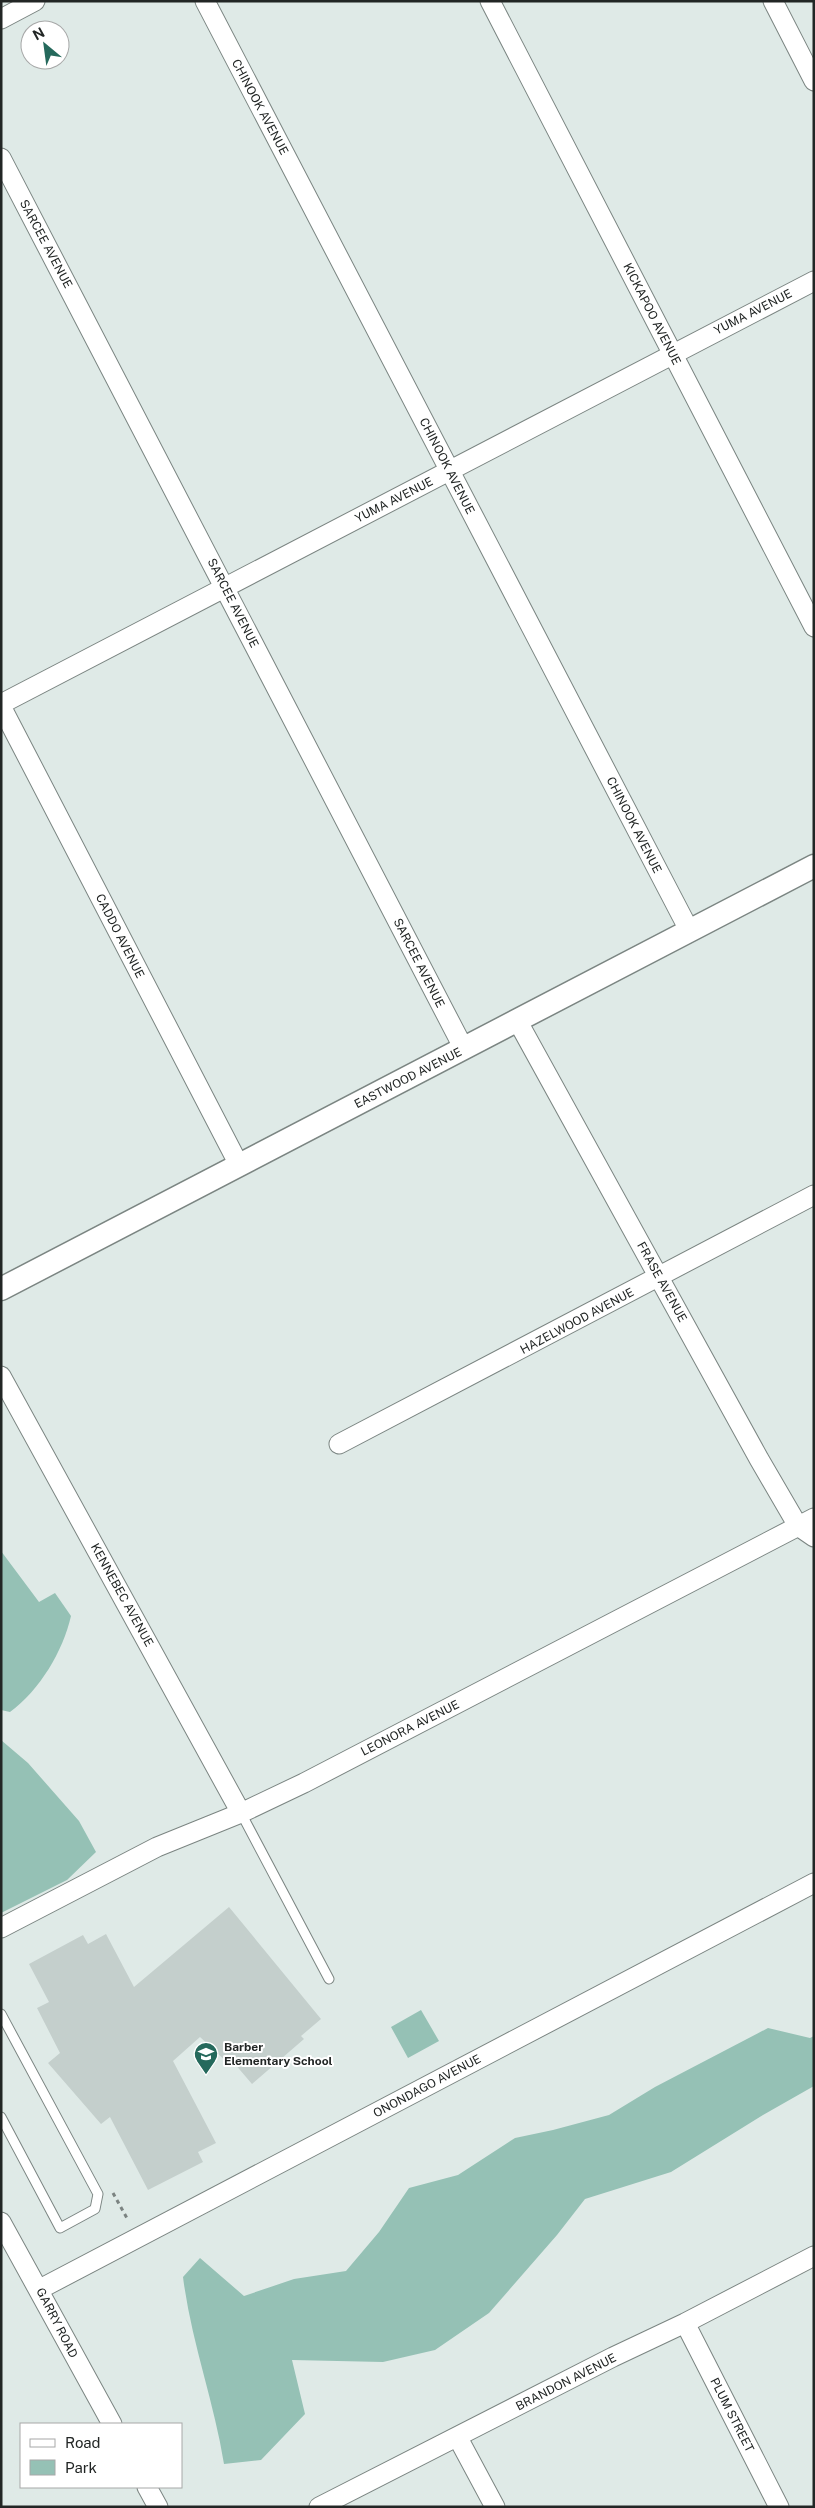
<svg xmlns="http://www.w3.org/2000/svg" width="815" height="2508" font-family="'Public Sans',sans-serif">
<rect width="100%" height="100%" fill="#dfeae7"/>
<path fill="#95c1b5" d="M1 1551 39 1602 55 1593 71 1616C63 1651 40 1690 10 1712L1 1710Z
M1 1740 28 1763 79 1821 96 1852 67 1880 1 1913Z
M421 2010 439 2041 408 2058 391 2027Z
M768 2028 810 2038 814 2036V2086L763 2115 671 2172 585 2199 557 2235 489 2313 435 2350 383 2362 292 2360 305 2414 261 2460 224 2464C214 2401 191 2341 183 2277L200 2258 244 2296 294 2279 346 2271 379 2232 409 2188 458 2175 515 2138 553 2130 609 2115 655 2087Z"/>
<path fill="#c4cfcc" d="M229 1907 321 2019 301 2036 304 2039 252 2084 234 2063 231 2066 200 2037 173 2061 216 2143 198 2152 203 2162 148 2190 110 2117 101 2124 48 2063 60 2053 37 2008 49 2002 29 1964 83 1935 88 1944 106 1934 134 1987Z"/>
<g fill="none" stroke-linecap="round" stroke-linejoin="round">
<g stroke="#7b8582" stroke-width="11">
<path id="service" d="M241 1813 329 1979
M1 2014 98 2194 95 2209 60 2228 1 2117"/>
</g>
<g stroke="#7b8582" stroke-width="21">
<path id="minor" d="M205 1 689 930
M490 1 814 627
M773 1 814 81
M1 19 35 1
M1 158 464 1049
M1 704 814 281
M1 706 239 1165
M517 1020 759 1459 798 1526 814 1537
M1 1376 241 1813
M339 1444 814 1195
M1 1928 157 1847 241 1813 304 1783 814 1518
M1 2222 112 2424
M40 2289 814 1883
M685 2323 779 2507
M458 2438 495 2507
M147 2487 158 2507
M319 2507 613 2357 685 2323 814 2256"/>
</g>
<g stroke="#7b8582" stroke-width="25">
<path id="tertiary" d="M1 1289 814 866"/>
</g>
<path stroke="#7b8381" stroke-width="3" stroke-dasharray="4 4" stroke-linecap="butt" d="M113 2193 128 2220"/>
<use href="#service" stroke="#fff" stroke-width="9"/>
<use href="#minor" stroke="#fff" stroke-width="19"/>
<use href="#tertiary" stroke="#fff" stroke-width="22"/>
</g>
<defs>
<g id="school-pin" transform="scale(1.25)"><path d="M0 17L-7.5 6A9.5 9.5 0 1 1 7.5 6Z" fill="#25695c" stroke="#fff"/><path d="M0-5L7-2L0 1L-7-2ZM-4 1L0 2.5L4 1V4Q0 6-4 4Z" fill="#fff"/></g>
</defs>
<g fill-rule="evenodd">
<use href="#school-pin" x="206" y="2054"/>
</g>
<g text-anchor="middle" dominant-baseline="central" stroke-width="4" stroke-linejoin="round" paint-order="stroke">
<g font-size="12" fill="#222625" stroke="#fff">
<text transform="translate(260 107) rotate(62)">CHINOOK AVENUE</text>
<text transform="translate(46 244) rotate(62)">SARCEE AVENUE</text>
<text transform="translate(753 312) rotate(-27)">YUMA AVENUE</text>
<text transform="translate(652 314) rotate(63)">KICKAPOO AVENUE</text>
<text transform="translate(447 466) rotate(63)">CHINOOK AVENUE</text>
<text transform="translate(394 500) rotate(-27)">YUMA AVENUE</text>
<text transform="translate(233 603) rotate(63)">SARCEE AVENUE</text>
<text transform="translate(634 825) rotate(63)">CHINOOK AVENUE</text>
<text transform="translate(120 936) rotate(63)">CADDO AVENUE</text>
<text transform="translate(419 963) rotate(63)">SARCEE AVENUE</text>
<text transform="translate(408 1078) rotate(-27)">EASTWOOD AVENUE</text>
<text transform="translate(662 1282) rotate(61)">FRASE AVENUE</text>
<text transform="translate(577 1321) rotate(-28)">HAZELWOOD AVENUE</text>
<text transform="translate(122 1595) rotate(61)">KENNEBEC AVENUE</text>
<text transform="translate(410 1728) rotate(-27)">LEONORA AVENUE</text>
<text transform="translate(427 2086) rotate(-28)">ONONDAGO AVENUE</text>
<text transform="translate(57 2323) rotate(63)">GARRY ROAD</text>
<text transform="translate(566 2382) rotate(-27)">BRANDON AVENUE</text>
<text transform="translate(732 2415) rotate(63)">PLUM STREET</text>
</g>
<g font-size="12" font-weight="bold" fill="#222625" stroke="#fff" text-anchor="start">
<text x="224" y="2047">Barber<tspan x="224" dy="14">Elementary School</tspan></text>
</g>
</g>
<rect width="815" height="2508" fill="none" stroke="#222625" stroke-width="5"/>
<rect x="20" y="2423" width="162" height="65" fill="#ffffff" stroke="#a7a8a8"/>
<rect x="30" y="2439" width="25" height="8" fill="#ffffff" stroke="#a7a8a8"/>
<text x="65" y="2448" font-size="15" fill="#222625">Road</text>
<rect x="30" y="2460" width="25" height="15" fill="#95c1b5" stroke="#a7a8a8"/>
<text x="65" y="2473" font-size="15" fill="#222625">Park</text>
<g transform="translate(45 45) rotate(331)"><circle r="24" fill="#ffffff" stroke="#a7a8a8"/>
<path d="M0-4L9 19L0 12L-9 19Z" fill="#25695c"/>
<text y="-8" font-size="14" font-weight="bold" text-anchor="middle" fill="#222625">N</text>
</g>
</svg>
